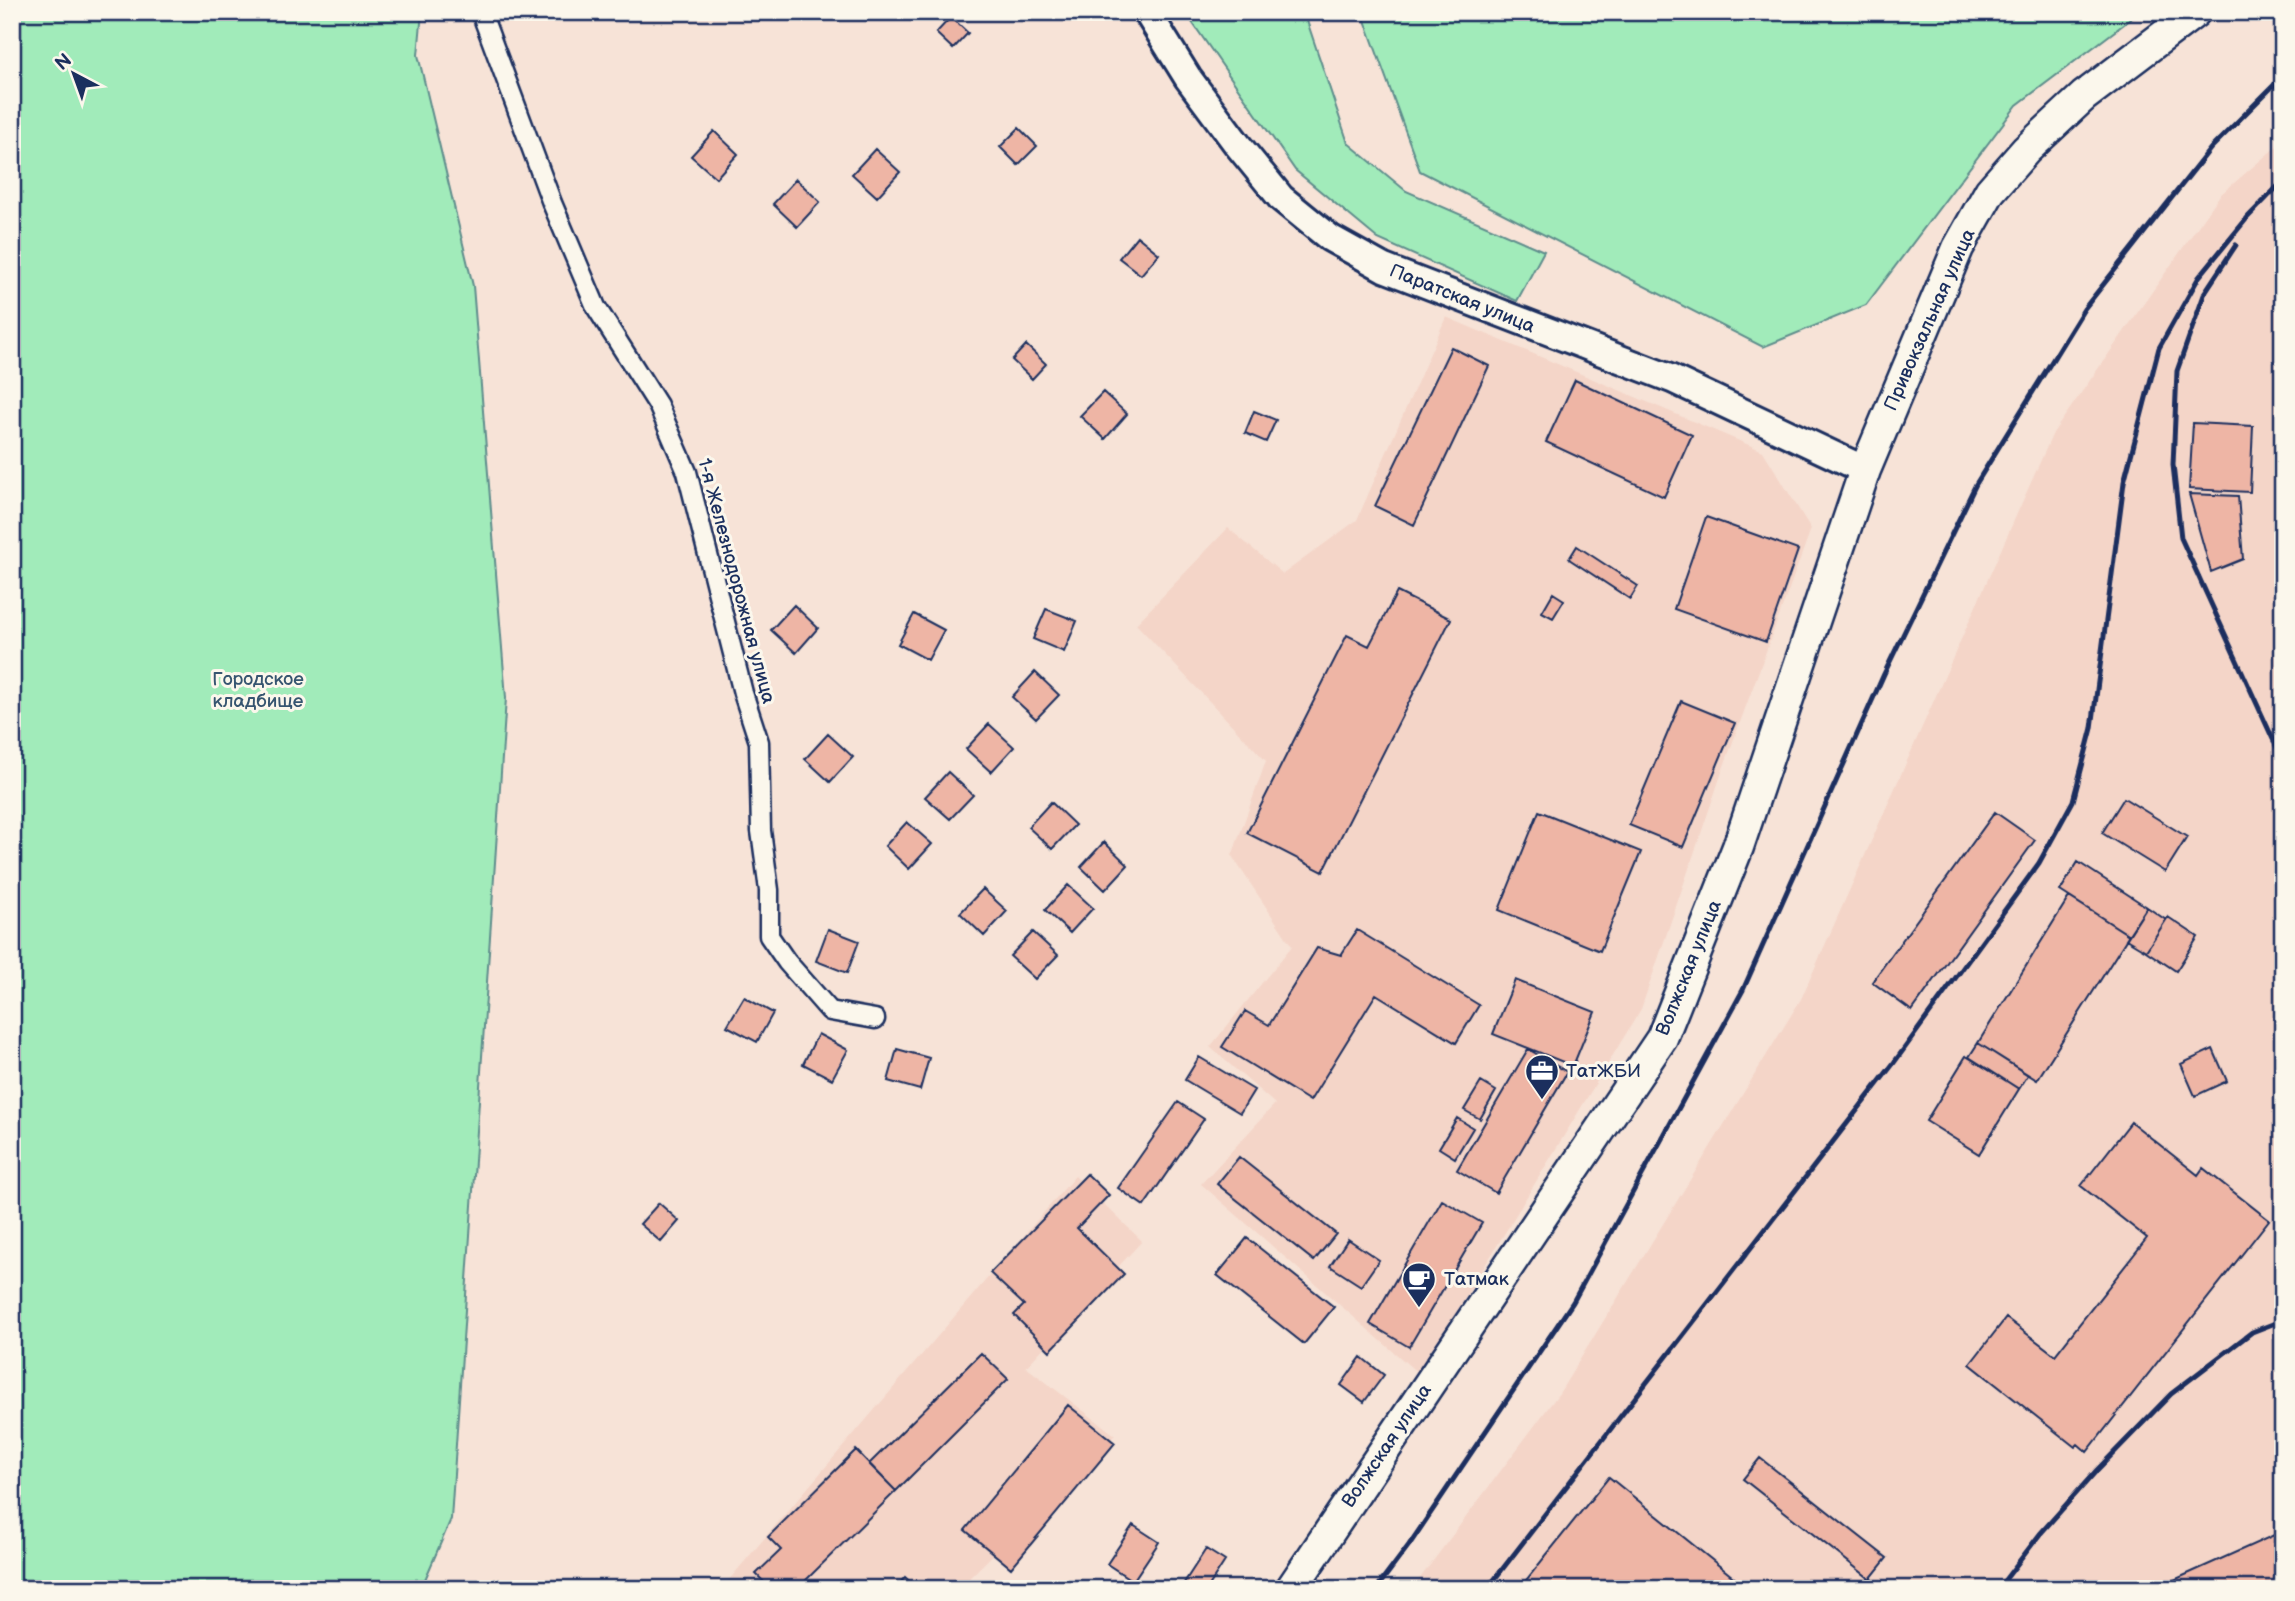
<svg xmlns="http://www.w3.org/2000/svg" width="2295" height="1601" font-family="'Balsamiq Sans',sans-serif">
<rect width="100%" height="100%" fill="#f7e3d7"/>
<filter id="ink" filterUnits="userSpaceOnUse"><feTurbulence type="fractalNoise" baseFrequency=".0143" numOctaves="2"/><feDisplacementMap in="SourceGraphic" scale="14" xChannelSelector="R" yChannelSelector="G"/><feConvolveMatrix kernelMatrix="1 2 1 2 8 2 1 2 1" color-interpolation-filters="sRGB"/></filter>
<g filter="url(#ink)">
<path fill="#f4d5c8" d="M2283 141V1589H1412L1560 1392 1801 999 2053 433 2220 195Z
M1446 317 1763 451 1811 529 1724 766 1641 1009 1419 1374 1201 1184 1275 1104 1210 1047 1292 946 1232 856 1266 761 1136 624 1228 528 1283 574 1357 520Z
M1075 1176 1142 1241 1026 1367 1115 1435 958 1589H721Z"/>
<path fill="#a1ebba" stroke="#5e8d8c" stroke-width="2" d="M12 12H422L418 55 473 286 506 698 451 1519 421 1589H12Z
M1185 12H1304L1348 143 1406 191 1544 251 1517 301 1378 239 1295 170Z
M1362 12H2140L2017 105 1866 305 1763 347 1420 171Z"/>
<path fill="#eeb5a5" stroke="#1b2f5e" stroke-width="2" d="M951 17 968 33 953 49 936 33Z
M1019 128 1037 146 1018 165 1000 147Z
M714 131 738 154 716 178 691 156Z
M875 149 900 172 877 197 852 174Z
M796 179 820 202 797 227 773 204Z
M1137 236 1159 254 1141 275 1119 258Z
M1026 345 1046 364 1032 379 1012 360Z
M1451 347 1489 366 1414 525 1375 506Z
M1575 380 1692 435 1664 497 1546 442Z
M1103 392 1127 414 1105 439 1080 416Z
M1254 411 1276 420 1266 442 1245 433Z
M2193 423 2253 426 2250 492 2189 489Z
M2189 494 2238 496 2243 559 2211 572Z
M1706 517 1798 550 1766 642 1674 609Z
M1577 546 1638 586 1630 599 1569 559Z
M1397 592 1451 619 1323 872 1247 833 1347 635 1369 646Z
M1553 593 1564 600 1553 618 1542 612Z
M794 605 818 628 796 653 771 630Z
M1046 609 1077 621 1064 652 1033 639Z
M914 614 944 630 928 660 898 644Z
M1035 672 1059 695 1036 719 1012 697Z
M1681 701 1735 723 1683 847 1629 825Z
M989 724 1014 747 991 772 966 749Z
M828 734 853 757 830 782 805 759Z
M948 772 973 795 950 819 925 797Z
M2124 798 2187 837 2165 872 2102 833Z
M1051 802 1075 825 1052 849 1028 827Z
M1539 811 1641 852 1600 951 1499 910Z
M1995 812 2035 840 1912 1011 1872 982Z
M907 822 932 844 909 869 885 846Z
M1104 842 1128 865 1105 890 1081 867Z
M2078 862 2147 907 2129 935 2060 891Z
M1068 885 1093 908 1070 933 1045 910Z
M983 889 1007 911 984 936 960 913Z
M2069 897 2129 935 2037 1080 1978 1043Z
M2147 907 2166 920 2146 951 2126 939Z
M2168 917 2198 937 2176 971 2146 951Z
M828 929 859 941 847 973 816 961Z
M1357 930 1479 1005 1456 1043 1376 994 1310 1101 1222 1047 1245 1011 1269 1025 1317 948 1341 955Z
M1033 932 1058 955 1035 979 1010 956Z
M1515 980 1595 1012 1573 1066 1493 1034Z
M744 997 773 1013 757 1042 727 1026Z
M818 1034 848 1050 832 1079 803 1064Z
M1978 1043 2028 1075 2019 1089 1969 1057Z
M897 1049 929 1058 920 1090 888 1081Z
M1528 1049 1567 1072 1496 1193 1457 1170Z
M2213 1049 2227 1081 2195 1096 2181 1064Z
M1966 1056 2019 1089 1979 1154 1926 1121Z
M1199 1057 1254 1090 1240 1113 1185 1080Z
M1481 1082 1496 1091 1480 1119 1464 1110Z
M1178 1102 1204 1119 1144 1206 1118 1188Z
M1457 1118 1473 1128 1455 1158 1439 1148Z
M2131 1122 2198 1175 2203 1168 2269 1220 2087 1452 2078 1444 2075 1447 1970 1364 2006 1318 2055 1355 2147 1238 2081 1186Z
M1239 1157 1336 1234 1314 1261 1217 1184Z
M1087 1174 1109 1195 1077 1228 1124 1274 1050 1351 1014 1315 1024 1305 990 1273Z
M1442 1200 1482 1223 1409 1347 1370 1324Z
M659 1203 679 1221 661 1242 640 1224Z
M1247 1238 1334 1307 1304 1344 1217 1275Z
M1348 1239 1379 1260 1361 1286 1330 1266Z
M981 1353 1008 1379 896 1491 869 1464Z
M1361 1357 1384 1375 1364 1402 1341 1385Z
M1068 1405 1115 1443 1011 1568 965 1530Z
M856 1450 896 1491 797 1589H771L756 1574 781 1550 768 1537Z
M1760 1458 1887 1558 1870 1579 1743 1479Z
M1609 1477 1748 1589H1519Z
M1133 1525 1159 1542 1133 1581 1107 1564Z
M2283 1531V1589H2154Z
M1206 1549 1225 1561 1207 1589H1180Z
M905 1577 918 1589H895Z"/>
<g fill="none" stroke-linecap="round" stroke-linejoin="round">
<g stroke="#1b2f5e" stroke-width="23">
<path id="street" d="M481 12 552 203 596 307 658 405 687 472 743 693 759 742 761 831 769 890V936L787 962 830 1011 875 1019"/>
</g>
<g stroke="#1b2f5e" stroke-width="32">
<path id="secondary" d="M1147 12 1188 78 1237 144 1281 198 1330 238 1384 268 1672 379 1865 470"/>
</g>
<g stroke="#1b2f5e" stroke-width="35">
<path id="primary" d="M1291 1589 1662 1038 1738 847 1865 470 1958 248 1990 191 2026 150 2084 96 2195 12"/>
</g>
<use href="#street" stroke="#fbf7ec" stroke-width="18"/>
<use href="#secondary" stroke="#fbf7ec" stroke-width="26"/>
<use href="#primary" stroke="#fbf7ec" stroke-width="30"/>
<path stroke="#1b2f5e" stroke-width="5" d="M2236 245 2205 292 2177 371 2173 465 2181 538 2283 761
M1376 1589 1409 1545 1573 1302 1743 990 1884 674 1976 484 2084 309 2211 148 2283 76
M1487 1589 1893 1064 2039 863 2073 801 2092 728 2124 482 2159 348 2199 277 2248 217 2283 181
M1998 1589 2040 1534 2097 1470 2171 1394 2252 1332 2283 1320"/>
</g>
</g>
<defs>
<g id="office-pin" transform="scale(1.75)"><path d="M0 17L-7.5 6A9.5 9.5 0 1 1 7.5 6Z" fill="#1b2f5e" stroke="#fbf7ec"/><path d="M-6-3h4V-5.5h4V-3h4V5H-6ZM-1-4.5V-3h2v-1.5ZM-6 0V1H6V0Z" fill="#fff"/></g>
<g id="cafe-pin" transform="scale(1.75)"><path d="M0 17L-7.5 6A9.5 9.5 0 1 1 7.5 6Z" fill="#1b2f5e" stroke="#fbf7ec"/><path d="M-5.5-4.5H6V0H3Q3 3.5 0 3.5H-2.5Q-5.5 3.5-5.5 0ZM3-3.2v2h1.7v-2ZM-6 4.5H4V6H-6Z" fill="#fff"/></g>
</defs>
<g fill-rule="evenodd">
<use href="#office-pin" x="1542" y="1071"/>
<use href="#cafe-pin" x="1419" y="1279"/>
</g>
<g text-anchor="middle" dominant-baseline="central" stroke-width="6" stroke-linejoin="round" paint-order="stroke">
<g font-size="19" fill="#1b2f5e" stroke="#fbf7ec">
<text transform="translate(1462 299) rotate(22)">Паратская улица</text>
<text transform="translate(1930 320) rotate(-66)">Привокзальная улица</text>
<text transform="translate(736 581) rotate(75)">1-я Железнодорожная улица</text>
<text transform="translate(1689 968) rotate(-68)">Волжская улица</text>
<text transform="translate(1387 1446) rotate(-56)">Волжская улица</text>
</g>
<g font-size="19" fill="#365570" stroke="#fbf7ec">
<text x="258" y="679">Городское<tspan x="258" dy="22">кладбище</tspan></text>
</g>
<g font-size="19" fill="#1b2f5e" stroke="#fbf7ec" text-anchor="start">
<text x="1566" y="1071">ТатЖБИ</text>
<text x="1444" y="1279">Татмак</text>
</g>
</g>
<rect width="2295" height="1601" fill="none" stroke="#fbf7ec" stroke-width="42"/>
<rect x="21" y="21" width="2253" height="1559" fill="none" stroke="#1b2f5e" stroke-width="2.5" filter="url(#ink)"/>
<g transform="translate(74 74) rotate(319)" stroke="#fbf7ec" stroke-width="5" paint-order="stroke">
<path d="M0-5L12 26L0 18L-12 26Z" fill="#1b2f5e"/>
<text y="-10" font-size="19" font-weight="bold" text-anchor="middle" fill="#1b2f5e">N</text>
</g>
</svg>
